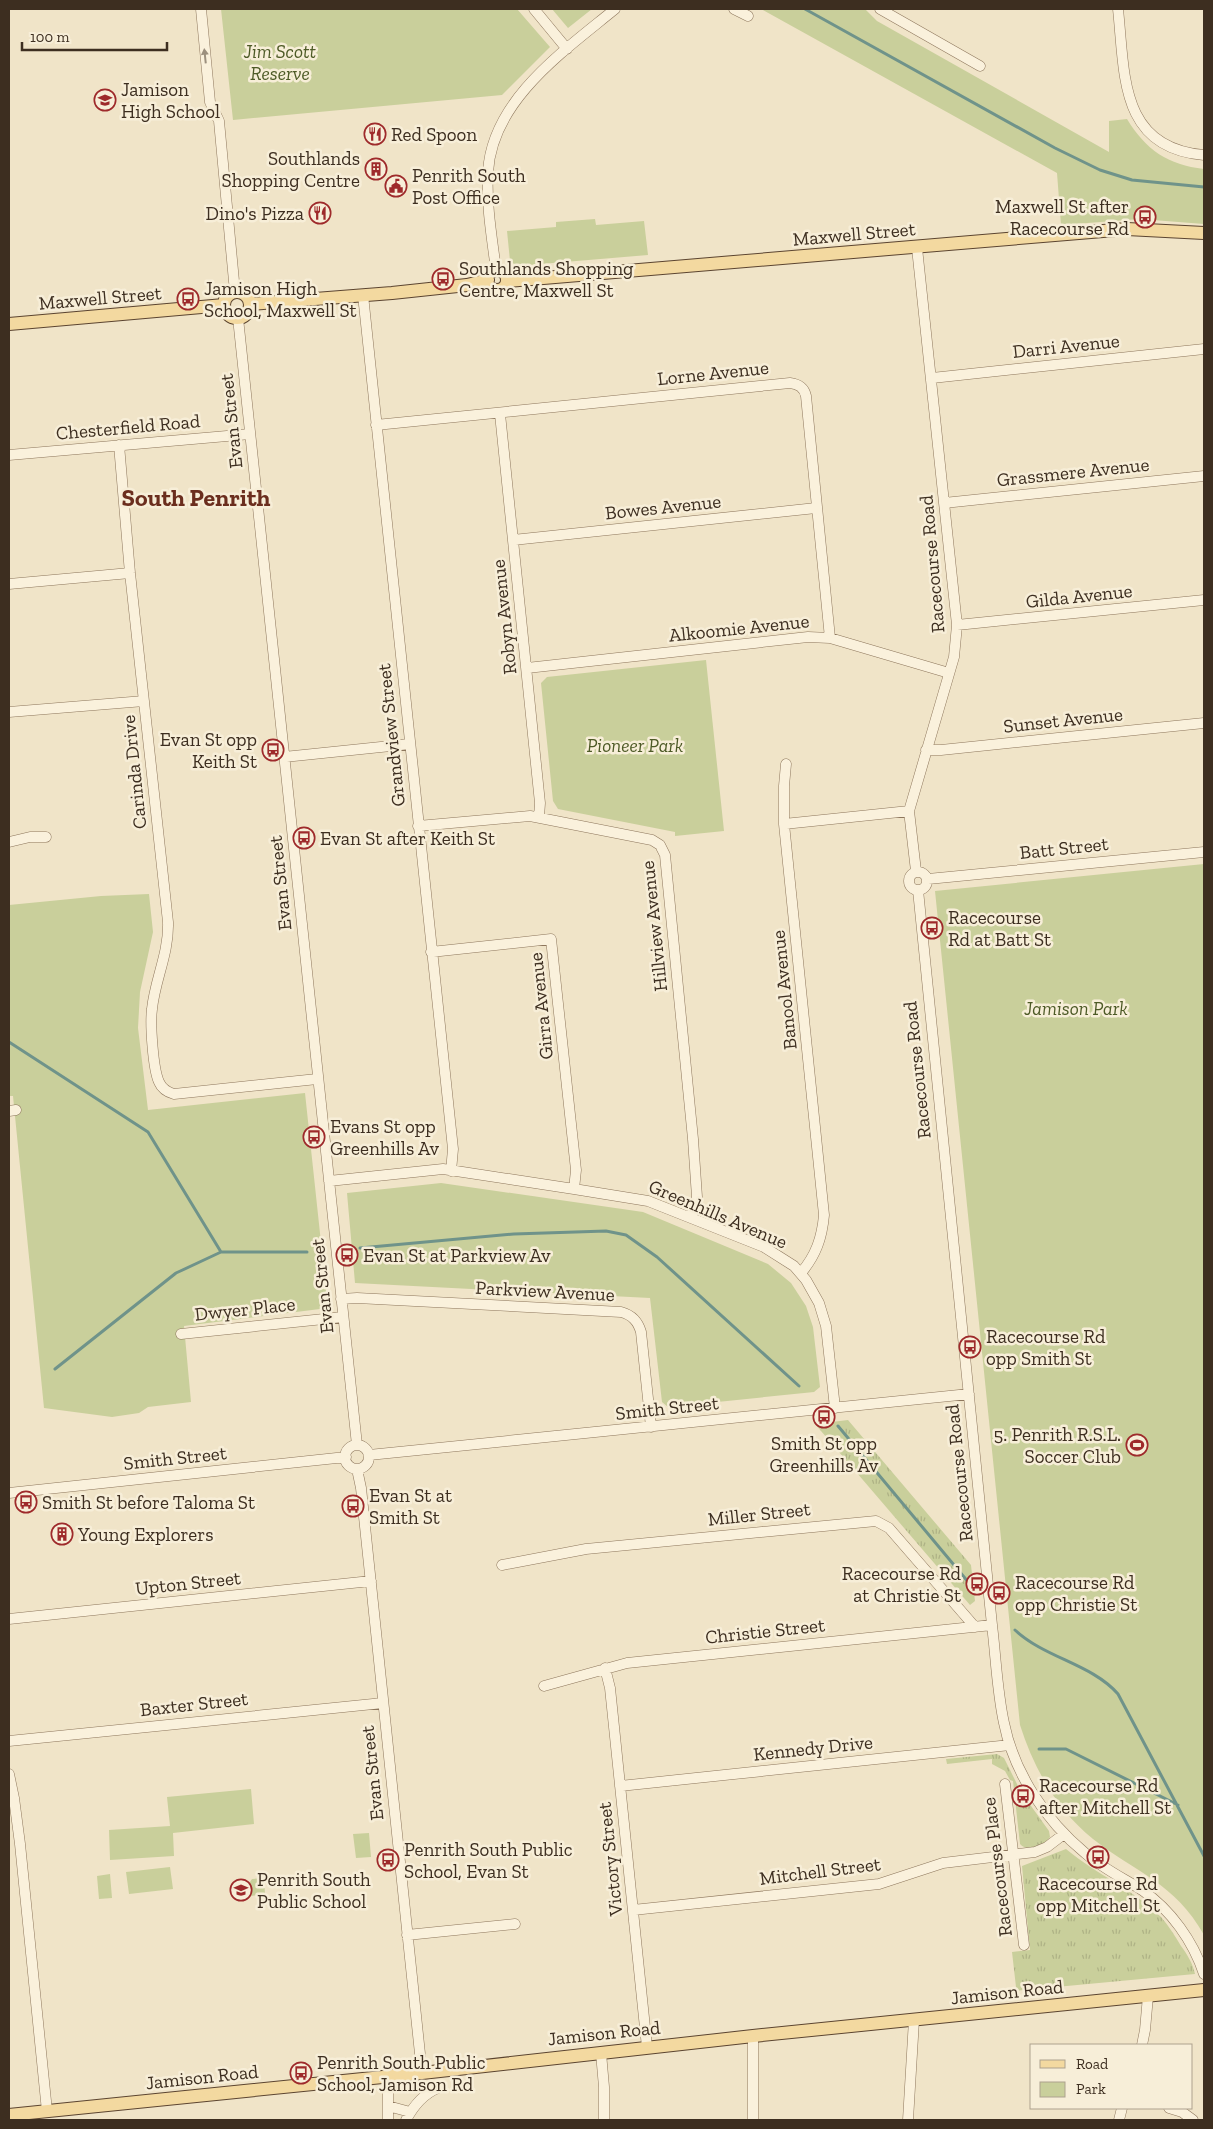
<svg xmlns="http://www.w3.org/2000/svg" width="1213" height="2129" font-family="'Zilla Slab',serif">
<defs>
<pattern id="grass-tufts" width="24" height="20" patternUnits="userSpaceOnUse" patternTransform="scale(1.25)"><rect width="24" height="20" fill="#c9cf9b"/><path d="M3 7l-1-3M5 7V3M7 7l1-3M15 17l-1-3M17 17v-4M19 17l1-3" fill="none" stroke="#aeb285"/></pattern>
</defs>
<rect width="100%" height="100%" fill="#f0e4c8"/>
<path fill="url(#grass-tufts)" d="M848 1420 971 1565 975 1601 970 1605 815 1424Z
M997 1754 1004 1758 1021 1792 1049 1831 1050 1837C1044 1846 1028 1853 1020 1844L1013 1781 1010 1780 1005 1771 992 1764V1759L947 1764 946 1759Z
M1066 1849C1096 1874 1134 1890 1161 1917 1169 1926 1175 1936 1181 1946 1187 1954 1193 1964 1195 1974L1012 1991 1016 1987 1012 1952 1030 1950 1022 1866Z"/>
<path fill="#c9cf9b" d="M221 9H517L550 47 502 95 233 120Z
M552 9H592L568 28Z
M761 9H865L877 21 1109 152V121L1127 119C1146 150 1168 165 1204 169V224L1140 219 1061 225 1057 173Z
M595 219 596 225 644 221 648 255 517 266 510 261 507 231 556 227V222Z
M706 660 724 831 675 836V832L558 809 553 801 541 683 547 677Z
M1204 864V1935C1175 1883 1136 1873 1093 1839 1057 1810 1034 1769 1020 1725L935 891Z
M149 894 153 932 140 992 138 1028 148 1110 305 1093 328 1308 184 1326 191 1402 148 1407 139 1413 112 1417 44 1408 13 1096H9V905L101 896Z
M441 1183 643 1212 768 1264 791 1283 806 1306 813 1327 820 1387 814 1392 668 1407 662 1402 650 1298 355 1283 347 1193Z
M251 1789 254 1824 173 1833 174 1856 110 1860 109 1830 170 1826 167 1797Z
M369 1833 371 1857 356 1858 353 1834Z
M170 1867 173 1889 129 1894 126 1872Z
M110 1874 112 1898 99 1899 97 1876Z
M264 1878 265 1894 251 1896 250 1882 252 1879Z"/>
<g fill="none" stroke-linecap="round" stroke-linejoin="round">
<path stroke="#6f938a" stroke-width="3" d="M805 9 1055 148 1100 170 1132 180 1204 187
M9 1042 148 1132 221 1252H307
M360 1248 514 1234 606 1231 626 1235 657 1257 799 1386
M55 1369 176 1273 221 1252
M838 1426 969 1583
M1015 1630C1045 1658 1092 1664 1118 1694L1204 1856
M1039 1749H1066L1178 1805"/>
<g stroke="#8d765c" stroke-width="11">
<path id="minor" d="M201 9 210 102 219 121 235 292
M534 9 567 49
M734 9 748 16
M880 9 980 66
M1118 9C1125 74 1119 148 1204 155
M496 270C492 238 486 204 488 172 492 100 564 51 615 9
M363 295 453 1149 451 1171
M238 318 357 1445
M932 378 1204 349
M500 414 540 803 539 817
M376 425 790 383C798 384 804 387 806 396L830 638
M119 445 130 573 168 922C169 954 155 979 152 1009 150 1024 153 1069 159 1082 162 1089 167 1092 174 1094L317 1079
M9 455 250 434
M944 503 1204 476
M513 540 816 508
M9 584 130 573
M957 625 1204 600
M527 668 808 637 830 638 949 673
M9 712 144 701
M926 750H941L1204 723
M284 757 410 744
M786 764 784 786V824L824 1215C822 1238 816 1255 801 1273
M784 824 909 811
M418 826 530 816 652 840 660 845 665 855 693 1139 697 1197 691 1218
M9 842 30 837H46
M916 871 909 811 954 657 957 625 917 248
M909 881a9 9 0 1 1 18 0a9 9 0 1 1-18 0Z
M928 879 1204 852
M918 890 992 1625C996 1658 997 1691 1004 1723 1014 1773 1046 1821 1085 1853 1102 1868 1123 1878 1142 1890 1171 1910 1193 1941 1204 1974
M431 952 551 939 576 1170 574 1189
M9 1111 16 1110
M329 1181 443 1169 574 1189 648 1201 764 1247 794 1266 806 1280 819 1303 826 1326 835 1408
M341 1299 357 1298 621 1312C632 1315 638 1321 641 1332L651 1427
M181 1334 343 1317
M345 1457a12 12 0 1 1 24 0a12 12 0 1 1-24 0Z
M369 1455 969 1394
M357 1469 361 1488 422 2073
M9 1493 346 1457
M502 1565 586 1549 876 1521 889 1528 975 1627
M9 1619 371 1581
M605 1668 610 1688 647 2047
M544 1686 627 1663 992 1625
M9 1741 383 1703
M9 1774 14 1798 20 1844 47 2111
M1005 1784 1024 1945
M620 1786 1010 1745
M633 1910 879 1884 943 1863 1035 1852 1047 1847 1064 1834
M407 1935 515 1924
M1142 2045 1145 2030 1148 1996
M601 2053 604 2087V2120
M388 2077V2120
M388 2106 410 2112
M1169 2108 1182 2112 1193 2120
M406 2120C414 2105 423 2094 438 2088
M753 2120V2036
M908 2120 914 2020
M1119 2120 1122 2108"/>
</g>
<g stroke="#5b4430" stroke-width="14">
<path id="major" d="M487 280a10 10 0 1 1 20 0a10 10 0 1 1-20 0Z
M507 281 1127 229 1204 233
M224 305a13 13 0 1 1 26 0a13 13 0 1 1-26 0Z
M250 304 392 293 467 285 488 280
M9 324 224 305
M9 2115 422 2073 753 2036 1204 1990"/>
</g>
<use href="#minor" stroke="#faf1dc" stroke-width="10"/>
<use href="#major" stroke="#f3d9a0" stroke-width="12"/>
</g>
<defs><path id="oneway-solid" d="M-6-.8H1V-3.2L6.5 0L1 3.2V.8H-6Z" transform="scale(1.25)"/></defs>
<use fill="#9c907e" href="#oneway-solid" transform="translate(205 56) rotate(-96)"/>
<defs>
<g id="school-ring" transform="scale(1.125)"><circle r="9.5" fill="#f7eed8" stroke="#9e2a2b" stroke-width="1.5"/><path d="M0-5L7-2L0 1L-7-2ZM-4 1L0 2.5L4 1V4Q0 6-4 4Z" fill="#9e2a2b"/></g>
<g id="restaurant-ring" transform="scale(1.125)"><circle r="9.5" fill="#f7eed8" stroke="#9e2a2b" stroke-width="1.5"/><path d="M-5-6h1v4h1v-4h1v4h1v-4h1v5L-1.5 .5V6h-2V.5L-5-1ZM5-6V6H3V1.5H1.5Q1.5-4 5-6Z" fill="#9e2a2b"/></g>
<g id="building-ring" transform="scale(1.125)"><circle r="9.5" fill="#f7eed8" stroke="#9e2a2b" stroke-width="1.5"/><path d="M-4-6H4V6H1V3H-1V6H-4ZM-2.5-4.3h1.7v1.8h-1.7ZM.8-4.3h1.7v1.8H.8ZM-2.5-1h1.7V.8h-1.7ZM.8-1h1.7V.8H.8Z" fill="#9e2a2b"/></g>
<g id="civic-ring" transform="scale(1.125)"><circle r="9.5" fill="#f7eed8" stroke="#9e2a2b" stroke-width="1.5"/><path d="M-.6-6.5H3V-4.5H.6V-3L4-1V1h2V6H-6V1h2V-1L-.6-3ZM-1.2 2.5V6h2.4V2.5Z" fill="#9e2a2b"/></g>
<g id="bus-ring" transform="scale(1.125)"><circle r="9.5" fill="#f7eed8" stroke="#9e2a2b" stroke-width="1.5"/><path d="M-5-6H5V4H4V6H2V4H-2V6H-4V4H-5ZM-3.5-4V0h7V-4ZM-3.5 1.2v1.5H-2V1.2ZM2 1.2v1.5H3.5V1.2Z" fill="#9e2a2b"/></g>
<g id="stadium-ring" transform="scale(1.125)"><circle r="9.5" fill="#f7eed8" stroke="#9e2a2b" stroke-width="1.5"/><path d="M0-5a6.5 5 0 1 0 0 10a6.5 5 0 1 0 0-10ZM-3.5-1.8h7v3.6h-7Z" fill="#9e2a2b"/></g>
</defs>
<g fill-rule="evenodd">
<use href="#school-ring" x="105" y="100"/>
<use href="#restaurant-ring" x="375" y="134"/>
<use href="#building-ring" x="376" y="169"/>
<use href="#civic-ring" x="396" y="186"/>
<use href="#restaurant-ring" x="320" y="213"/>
<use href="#bus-ring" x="1145" y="217"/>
<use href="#bus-ring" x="443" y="279"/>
<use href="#bus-ring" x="188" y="299"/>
<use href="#bus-ring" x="273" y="750"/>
<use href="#bus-ring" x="304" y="838"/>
<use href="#bus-ring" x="932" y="928"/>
<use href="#bus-ring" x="314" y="1137"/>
<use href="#bus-ring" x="347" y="1255"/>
<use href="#bus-ring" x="970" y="1347"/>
<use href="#bus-ring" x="824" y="1417"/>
<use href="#stadium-ring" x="1137" y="1445"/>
<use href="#bus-ring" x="26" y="1502"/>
<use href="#bus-ring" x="353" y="1506"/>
<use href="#building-ring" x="62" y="1534"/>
<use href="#bus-ring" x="977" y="1584"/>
<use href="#bus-ring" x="999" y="1593"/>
<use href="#bus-ring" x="1023" y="1796"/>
<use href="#bus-ring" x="1098" y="1857"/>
<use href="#bus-ring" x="388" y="1860"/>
<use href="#school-ring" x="241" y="1890"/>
<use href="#bus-ring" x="301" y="2073"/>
</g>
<g text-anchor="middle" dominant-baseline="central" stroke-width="5" stroke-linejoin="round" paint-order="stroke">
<g font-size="19" font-style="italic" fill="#4d5a26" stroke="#f7eed8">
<text x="280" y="51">Jim Scott<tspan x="280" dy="22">Reserve</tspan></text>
<text x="635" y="745">Pioneer Park</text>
<text x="1076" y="1008">Jamison Park</text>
</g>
<g font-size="19" fill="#3d2e20" stroke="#f7eed8" text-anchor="start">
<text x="121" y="89">Jamison<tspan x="121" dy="22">High School</tspan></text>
<text x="391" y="134">Red Spoon</text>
<text x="360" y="158" text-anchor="end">Southlands<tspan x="360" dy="22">Shopping Centre</tspan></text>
<text x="412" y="175">Penrith South<tspan x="412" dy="22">Post Office</tspan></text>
<text x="1129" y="206" text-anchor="end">Maxwell St after<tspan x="1129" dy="22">Racecourse Rd</tspan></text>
<text x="304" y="213" text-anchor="end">Dino's Pizza</text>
<text x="459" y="268">Southlands Shopping<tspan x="459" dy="22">Centre, Maxwell St</tspan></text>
<text x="204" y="288">Jamison High<tspan x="204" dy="22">School, Maxwell St</tspan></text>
<text x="257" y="739" text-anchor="end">Evan St opp<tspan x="257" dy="22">Keith St</tspan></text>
<text x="320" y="838">Evan St after Keith St</text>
<text x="948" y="917">Racecourse<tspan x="948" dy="22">Rd at Batt St</tspan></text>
<text x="330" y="1126">Evans St opp<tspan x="330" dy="22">Greenhills Av</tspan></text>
<text x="363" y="1255">Evan St at Parkview Av</text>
<text x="986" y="1336">Racecourse Rd<tspan x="986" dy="22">opp Smith St</tspan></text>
<text x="1121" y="1434" text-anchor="end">5. Penrith R.S.L.<tspan x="1121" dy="22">Soccer Club</tspan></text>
<text x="824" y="1443" text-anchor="middle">Smith St opp<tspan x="824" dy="22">Greenhills Av</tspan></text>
<text x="369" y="1495">Evan St at<tspan x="369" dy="22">Smith St</tspan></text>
<text x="42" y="1502">Smith St before Taloma St</text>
<text x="78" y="1534">Young Explorers</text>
<text x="961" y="1573" text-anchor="end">Racecourse Rd<tspan x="961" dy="22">at Christie St</tspan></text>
<text x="1015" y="1582">Racecourse Rd<tspan x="1015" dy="22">opp Christie St</tspan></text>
<text x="1039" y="1785">Racecourse Rd<tspan x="1039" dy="22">after Mitchell St</tspan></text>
<text x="404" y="1849">Penrith South Public<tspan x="404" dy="22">School, Evan St</tspan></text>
<text x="257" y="1879">Penrith South<tspan x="257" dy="22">Public School</tspan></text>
<text x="1098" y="1883" text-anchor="middle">Racecourse Rd<tspan x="1098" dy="22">opp Mitchell St</tspan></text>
<text x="317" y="2062">Penrith South Public<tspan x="317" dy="22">School, Jamison Rd</tspan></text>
</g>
<g font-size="19" fill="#3d2e20" stroke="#f7eed8">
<text transform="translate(854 234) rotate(-5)">Maxwell Street</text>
<text transform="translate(100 298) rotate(-5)">Maxwell Street</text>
<text transform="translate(1066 346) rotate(-6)">Darri Avenue</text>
<text transform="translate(713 373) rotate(-6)">Lorne Avenue</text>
<text transform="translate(231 421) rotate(-96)">Evan Street</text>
<text transform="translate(128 427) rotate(-5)">Chesterfield Road</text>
<text transform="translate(1073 472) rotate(-6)">Grassmere Avenue</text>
<text transform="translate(663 507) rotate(-6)">Bowes Avenue</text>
<text transform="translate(932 564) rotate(-95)">Racecourse Road</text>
<text transform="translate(1079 596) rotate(-6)">Gilda Avenue</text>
<text transform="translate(504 617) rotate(-96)">Robyn Avenue</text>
<text transform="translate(739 628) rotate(-6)">Alkoomie Avenue</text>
<text transform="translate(1063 720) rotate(-6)">Sunset Avenue</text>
<text transform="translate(391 735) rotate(-96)">Grandview Street</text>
<text transform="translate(134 772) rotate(-96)">Carinda Drive</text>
<text transform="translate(1064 848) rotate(-6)">Batt Street</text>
<text transform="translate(280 883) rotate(-96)">Evan Street</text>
<text transform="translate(654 926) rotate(-96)">Hillview Avenue</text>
<text transform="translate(784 990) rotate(-96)">Banool Avenue</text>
<text transform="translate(541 1006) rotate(-96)">Girra Avenue</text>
<text transform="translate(917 1070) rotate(-96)">Racecourse Road</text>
<text transform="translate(718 1214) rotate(23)">Greenhills Avenue</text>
<text transform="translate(322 1286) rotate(-96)">Evan Street</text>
<text transform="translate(545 1291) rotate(3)">Parkview Avenue</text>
<text transform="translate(245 1309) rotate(-6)">Dwyer Place</text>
<text transform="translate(667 1408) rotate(-6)">Smith Street</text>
<text transform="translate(175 1458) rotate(-6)">Smith Street</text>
<text transform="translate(959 1473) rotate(-96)">Racecourse Road</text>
<text transform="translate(759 1514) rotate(-6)">Miller Street</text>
<text transform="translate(188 1583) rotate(-6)">Upton Street</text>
<text transform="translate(765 1631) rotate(-6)">Christie Street</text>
<text transform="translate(194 1704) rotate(-6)">Baxter Street</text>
<text transform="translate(813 1748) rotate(-6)">Kennedy Drive</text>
<text transform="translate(372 1773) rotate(-96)">Evan Street</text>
<text transform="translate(610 1859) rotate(-96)">Victory Street</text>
<text transform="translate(997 1867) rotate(-97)">Racecourse Place</text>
<text transform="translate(820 1871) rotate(-7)">Mitchell Street</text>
<text transform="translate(1007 1992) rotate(-6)">Jamison Road</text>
<text transform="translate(604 2033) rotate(-6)">Jamison Road</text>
<text transform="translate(202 2077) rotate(-6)">Jamison Road</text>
</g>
<g font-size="24" font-weight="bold" fill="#6b2e1e" stroke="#f7eed8">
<text x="196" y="497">South Penrith</text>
</g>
</g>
<rect width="1213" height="2129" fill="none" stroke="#3d2e20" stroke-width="20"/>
<rect x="1030" y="2044" width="162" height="65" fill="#f7eed8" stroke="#ada18e"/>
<rect x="1040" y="2060" width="25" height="8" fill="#f3d9a0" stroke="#ada18e"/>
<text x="1076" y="2069" font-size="15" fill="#3d2e20">Road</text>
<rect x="1040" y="2082" width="25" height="15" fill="#c9cf9b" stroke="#ada18e"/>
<text x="1076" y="2094" font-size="15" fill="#3d2e20">Park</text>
<path d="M22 42v8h145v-8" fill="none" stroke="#3d2e20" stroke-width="2.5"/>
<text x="30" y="42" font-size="15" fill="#3d2e20" stroke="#f7eed8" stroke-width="4" paint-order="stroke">100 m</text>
</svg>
